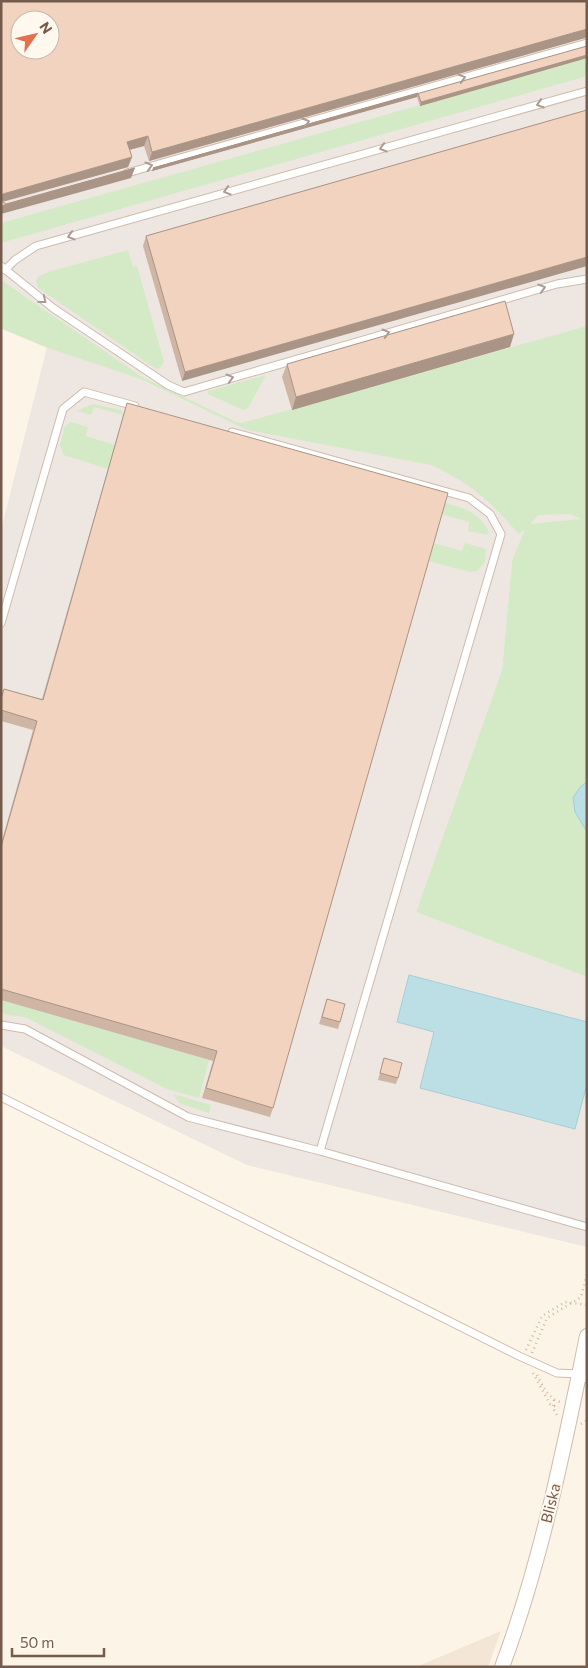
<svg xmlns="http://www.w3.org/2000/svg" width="588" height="1668" font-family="Commissioner,sans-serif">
<rect width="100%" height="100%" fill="#fcf4e7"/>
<path fill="#f4e6d6" d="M501 1631 488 1667H416Z"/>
<path fill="#ede6e1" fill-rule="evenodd" d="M1 1H587V582L523 539 512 561 502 670 416 912 587 977V1247L247 1165 1 1046V530L47 347 1 329ZM20 20H50V50H20Z"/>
<path fill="#d4eac6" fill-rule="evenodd" d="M587 58V76L1 243V223Z
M128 250 133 267 137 266 164 362 160 368 156 369 38 288 36 280 39 276 48 272Z
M1 280 142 377 236 422 242 423 587 326V782L580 787 575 812 587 832V977L416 912 502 670 512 561 525 529 519 534C491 502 471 483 431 465L247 430 141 379 45 347 1 328ZM570 514 581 519 530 524 538 515Z
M266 375 248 408 243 410 208 394V391Z
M93 404 121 410 123 415 94 407 91 415 76 411Z
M71 422 88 427 86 436 115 445 108 469 64 455 60 445 65 426Z
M445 503C466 509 479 512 489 532L488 535 468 531 469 522 441 514Z
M433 543 462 551 465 543 486 549 485 562 477 571 470 572 428 561Z
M1 1000 209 1060 199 1098 167 1089 25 1017 8 1015 1 1012Z
M173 1094 211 1105 209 1113 179 1103Z"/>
<path fill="#bcdfe5" stroke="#a2cfd7" d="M587 782V832L575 812 573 798 580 787Z
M409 975 587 1022V1084L575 1129 420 1088 434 1032 397 1022Z"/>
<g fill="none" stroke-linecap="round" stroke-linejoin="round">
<g stroke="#cebcad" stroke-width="9">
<path id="service" d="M127 173 587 43
M1 266 53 308 168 385 184 392 557 284 587 279
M5 270 15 260 36 246 587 91
M232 432 469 498 490 514 501 534 320 1151
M1 623 63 409 84 392 135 406
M1 1025 25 1029 188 1117 320 1151 587 1227
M1 1097 519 1356 557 1373 580 1374 587 1379"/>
</g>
<g stroke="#cebcad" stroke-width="16">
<path id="minor" d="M502 1667C542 1560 564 1447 587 1336"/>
</g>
<path stroke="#d6b6a2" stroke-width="2.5" stroke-dasharray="1 4" stroke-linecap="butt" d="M526 1350 542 1316 565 1302 587 1305
M532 1353 547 1318 581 1297 587 1274
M533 1373 550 1404 559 1408
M537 1375C543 1386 548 1398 560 1402
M554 1400 553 1408 557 1415
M581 1424 587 1420"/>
<use href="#service" stroke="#fff" stroke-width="7"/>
<use href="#minor" stroke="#fff" stroke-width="14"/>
</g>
<path fill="#cfb5a4" d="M1 1H587V35L585 38 149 161 144 146 130 150 132 157 128 167 3 202 6 204 1 206Z
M587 46V58L420 106 417 97 152 171 153 168Z
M587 110 182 381 143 246 146 236Z
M510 347 292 410 282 377 287 364Z
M127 403 273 1108 270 1117 202 1098 213 1061 1 1000V844L33 730 1 721V697L4 689 42 699 124 413Z
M327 999 340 1022 338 1029 319 1024Z
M384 1058 398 1078 396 1084 378 1080Z"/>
<path fill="#a99486" d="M587 29V35L585 38 149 161 152 152Z
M587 55V58L420 106 421 102Z
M418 93 417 97 152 171 153 168Z
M148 136 144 146 124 151 127 142Z
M132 157 128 167 1 202V197L3 194Z
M135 168 131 178 1 214V206Z
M587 257V266L182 381 185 372Z
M514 334 510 347 292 410 296 397Z"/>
<path fill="#f1d3bf" stroke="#a99486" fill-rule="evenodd" d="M1 1H587V29L152 152 148 136 127 142 132 157 3 194 1 197ZM20 20H50V50H20Z
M587 46V55L421 102 418 93 153 168Z
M587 110V257L185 372 146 236Z
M135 168 1 206V201L6 204Z
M505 301 514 334 296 397 287 364Z
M127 403 448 493 273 1108 206 1088 217 1051 1 989V847L37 721 1 710V699L4 689 43 700Z
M327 999 345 1004 340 1022 322 1017Z
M384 1058 402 1063 398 1078 380 1073Z"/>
<defs><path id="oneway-chevron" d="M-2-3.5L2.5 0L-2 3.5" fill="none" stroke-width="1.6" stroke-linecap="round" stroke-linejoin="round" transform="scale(1.25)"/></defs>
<g stroke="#ac9d94">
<use href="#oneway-chevron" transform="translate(462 78) rotate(-16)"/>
<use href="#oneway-chevron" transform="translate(540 104) rotate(164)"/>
<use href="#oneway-chevron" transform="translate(306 122) rotate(-16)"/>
<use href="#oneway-chevron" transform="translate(383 148) rotate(164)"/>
<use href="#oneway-chevron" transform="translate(149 166) rotate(-16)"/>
<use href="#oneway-chevron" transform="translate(227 191) rotate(164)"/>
<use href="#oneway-chevron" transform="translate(71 236) rotate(164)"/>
<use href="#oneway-chevron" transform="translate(542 288) rotate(-16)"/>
<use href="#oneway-chevron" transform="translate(43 300) rotate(38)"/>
<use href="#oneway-chevron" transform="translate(386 333) rotate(-16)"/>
<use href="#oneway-chevron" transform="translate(230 378) rotate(-16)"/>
</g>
<g text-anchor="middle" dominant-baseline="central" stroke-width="4" stroke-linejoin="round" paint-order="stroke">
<g font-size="15" fill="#755b4c" stroke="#fff8ee">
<text transform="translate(550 1503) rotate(-76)">Bliska</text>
</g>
</g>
<rect width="588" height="1668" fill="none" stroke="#755b4c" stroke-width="5"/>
<g transform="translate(35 35) rotate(56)"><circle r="24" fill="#fff8ee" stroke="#c8b9ad"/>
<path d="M0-4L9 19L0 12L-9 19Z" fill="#e3704f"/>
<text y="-8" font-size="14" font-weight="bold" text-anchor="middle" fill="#755b4c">N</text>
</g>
<path d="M12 1648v8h92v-8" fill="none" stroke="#755b4c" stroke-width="2.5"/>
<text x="20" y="1648" font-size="15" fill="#755b4c" stroke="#fff8ee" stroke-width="4" paint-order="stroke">50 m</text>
</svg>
